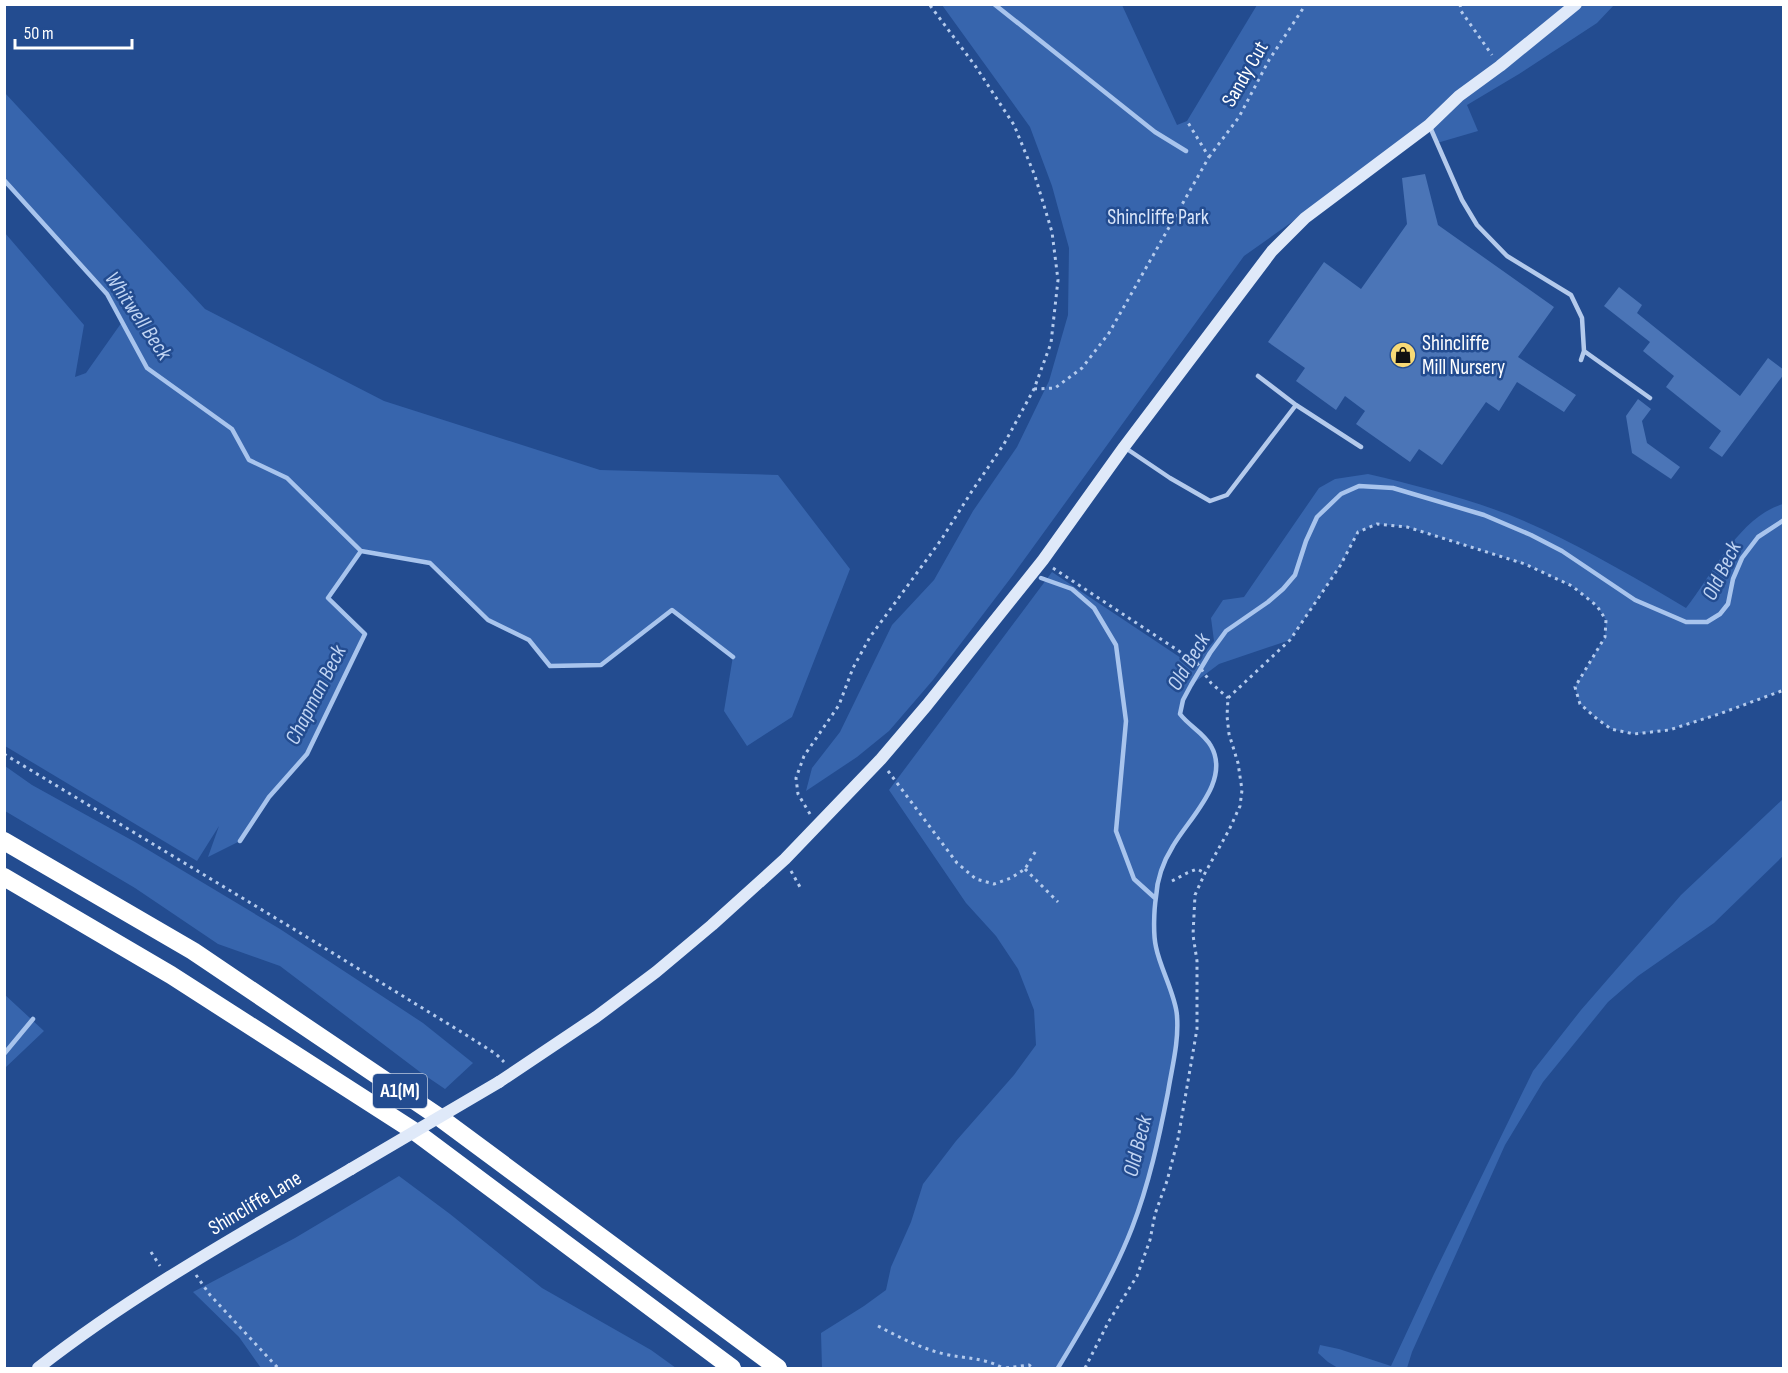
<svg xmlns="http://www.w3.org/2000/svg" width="1788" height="1373" font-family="'Sofia Sans Condensed',sans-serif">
<rect width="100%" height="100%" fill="#234c90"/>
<path fill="#3765ad" d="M942 5H1122L1177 125 1187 121 1257 5H1614L1597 23 1519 74 1467 105 1478 131 1437 143 1429 125 1244 256 1013 575 933 680 889 731 857 757 806 791 812 768 840 732 892 625 934 580 973 511 1017 447 1049 381 1068 315 1069 248 1052 186 1030 127Z
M5 93 205 309 384 401 600 470 778 475 850 569 792 717 747 746 724 711 733 656 673 610 601 665 550 666 529 640 488 620 430 563 361 551 328 598 365 634 307 754 269 797 240 841 208 857 219 826 197 861 5 746V233L84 325 75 377 86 373 122 322 107 294 5 180Z
M1368 474C1427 488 1487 503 1542 529 1591 552 1639 580 1686 608 1713 574 1739 517 1783 504V690L1719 714 1669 730 1634 734 1611 729 1596 718 1580 704 1575 687 1605 637 1606 620 1597 606 1572 586 1525 564 1407 527 1377 524 1358 532 1340 566 1290 640 1219 664 1191 685 1183 700 1180 714C1189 726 1204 733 1211 746 1231 781 1188 818 1172 846 1163 862 1157 879 1156 897 1154 910 1153 934 1156 947 1160 968 1176 996 1177 1016 1179 1042 1172 1067 1168 1092 1159 1138 1149 1184 1132 1228 1113 1277 1085 1323 1059 1368H822L821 1333 864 1306 886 1290 891 1267 911 1222 923 1184 956 1141 1014 1075 1036 1045 1034 1010 1018 969 996 936 966 903 889 790 1052 572 1193 666 1214 641 1211 618 1223 600 1244 597 1319 488 1335 479Z
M5 766 32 785 135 842 280 929 423 1023 473 1063 445 1089 420 1072 280 966 218 944 135 888 5 811Z
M1783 799V856L1714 923 1638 976 1608 1002 1543 1082 1505 1145 1412 1352 1407 1368H1338L1328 1362 1318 1353 1320 1345 1339 1349 1391 1366 1433 1276 1533 1071 1581 1010 1681 895Z
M4 994 44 1031 5 1068H4Z
M399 1176 450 1214 542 1288 651 1350 676 1368H261L239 1337 193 1292 295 1238Z"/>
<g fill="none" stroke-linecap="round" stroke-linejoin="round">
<path stroke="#a8c4ed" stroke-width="4.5" d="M994 4 1155 132 1186 151
M4 180 107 294 147 368 232 429 249 460 287 478 361 551
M1041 578 1072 589 1094 608 1116 645 1126 721 1116 831 1134 879 1155 898
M240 841 269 797 307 754 365 634 328 598 361 551 430 563 488 620 529 640 550 666 601 665 672 610 733 657
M4 1054 33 1019
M1058 1368C1085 1323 1113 1277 1132 1228 1149 1184 1159 1138 1168 1092 1172 1067 1179 1042 1177 1016 1176 996 1160 968 1156 947 1153 934 1154 910 1156 897 1157 879 1163 862 1173 846 1189 818 1231 781 1211 746 1204 733 1189 726 1180 714L1183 700 1191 685 1210 653 1226 631 1268 602 1283 589 1295 575 1306 541 1317 517 1341 494 1359 486 1393 488 1484 515 1531 535 1562 551 1635 600 1686 622H1707L1720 614 1728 604 1733 579 1742 558 1758 537 1784 520"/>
</g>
<path fill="#4b75b7" d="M1425 174 1438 225 1554 307 1518 357 1576 395 1564 412 1517 382 1499 411 1486 402 1442 465 1419 449 1410 462 1356 424 1365 411 1345 396 1336 410 1296 381 1305 368 1268 342 1324 262 1361 289 1407 224 1402 178Z
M1619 287 1642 305 1637 313 1740 396 1768 358 1784 370V374L1722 457 1709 448 1721 431 1666 387 1674 376 1643 351 1650 342 1604 306Z
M1638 399 1651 409 1642 421 1647 443 1680 467 1671 479 1632 453 1626 416Z"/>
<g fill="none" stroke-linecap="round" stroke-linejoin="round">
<path stroke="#b4caec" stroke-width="3" stroke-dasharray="3 4.5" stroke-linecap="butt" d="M1460 4 1461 11 1492 55
M1209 157 1239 117 1269 60 1306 4
M1034 389 1055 388 1082 368 1109 333 1209 157 1187 121
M1053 568 1197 663 1211 683 1228 698
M4 754 292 928 463 1033 496 1054 504 1062
M888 771 957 863 976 879 994 884 1011 878 1025 869 1037 849
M810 814 798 794 796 778 804 756 839 705 853 668 870 637 941 540 972 491 1004 444 1034 389 1051 343 1058 280 1052 232 1035 176 1014 125 976 67 929 4
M1025 869 1058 902
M791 871 800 887
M1172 881 1187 873 1197 869 1205 873
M151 1252 160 1266
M196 1275 210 1295 278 1368
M878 1326C899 1337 920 1348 944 1354 966 1359 982 1357 1003 1368
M1006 1368 1029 1365 1033 1368
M1085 1368 1109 1321 1137 1276 1150 1240 1155 1214 1167 1181 1178 1139 1197 1029V961L1193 935 1195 895 1205 873 1229 830 1240 806 1242 790 1238 763 1229 734 1227 716 1228 698 1290 640 1340 566 1358 532 1377 524 1407 527 1525 564 1572 586 1597 606 1606 620 1605 637 1575 687 1580 704 1596 718 1611 729 1634 734 1669 730 1719 714 1784 690"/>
<path stroke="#b4caec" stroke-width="4.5" d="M1430 127 1462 200 1477 225 1507 256 1571 295 1582 318 1584 351 1581 360
M1584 351 1650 398
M1258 376 1296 405 1361 447
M1124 447 1170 478 1210 501 1227 495 1296 405"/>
<path stroke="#dfe9f9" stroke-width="12" d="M499 1082 596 1017 656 972 712 925 785 859 881 759 927 705 1043 560 1124 447 1272 251 1305 218 1429 125 1459 96 1500 66 1576 4
M38 1368C135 1292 244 1232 351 1169"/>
<path stroke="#fff" stroke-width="18" d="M4 841 193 951 439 1117 778 1368
M4 877 171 975 417 1133 732 1368"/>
<path stroke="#dfe9f9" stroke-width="12" d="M351 1169 499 1082"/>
</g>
<defs>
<g id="shop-disc" transform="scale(1.35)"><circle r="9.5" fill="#f8da76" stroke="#234c90"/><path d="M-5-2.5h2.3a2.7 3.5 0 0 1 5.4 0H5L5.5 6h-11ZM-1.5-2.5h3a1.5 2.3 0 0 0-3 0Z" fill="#111"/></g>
</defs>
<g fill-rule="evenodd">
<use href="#shop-disc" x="1403" y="355"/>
</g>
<g text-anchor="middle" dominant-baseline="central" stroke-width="5" stroke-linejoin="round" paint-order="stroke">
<rect fill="#234c90" stroke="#bdc9de" stroke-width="1.5" x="373" y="1074" width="54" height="34" rx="4.5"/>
<g font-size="20" font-weight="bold" fill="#fff">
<text x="400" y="1091">A1(M)</text>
</g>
<g font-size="21" fill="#fff" stroke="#234c90">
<text transform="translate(1245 74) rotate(-60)">Sandy Cut</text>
<text transform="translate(255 1203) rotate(-31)">Shincliffe Lane</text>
</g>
<g font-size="21" fill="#d9e5f9" stroke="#234c90">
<text x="1158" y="217">Shincliffe Park</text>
</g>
<g font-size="21" fill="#fff" stroke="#234c90" text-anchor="start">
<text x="1422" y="343">Shincliffe<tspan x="1422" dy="24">Mill Nursery</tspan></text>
</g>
<g font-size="22" font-style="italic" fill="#c0d4f3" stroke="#234c90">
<text transform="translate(138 316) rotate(56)">Whitwell Beck</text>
<text transform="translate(1722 571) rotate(-64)">Old Beck</text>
<text transform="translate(1189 662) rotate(-59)">Old Beck</text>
<text transform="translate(316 695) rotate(-63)">Chapman Beck</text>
<text transform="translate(1138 1146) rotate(-76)">Old Beck</text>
</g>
</g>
<rect width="1788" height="1373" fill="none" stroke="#ffffff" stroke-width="12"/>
<path d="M15 39v9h117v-9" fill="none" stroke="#ffffff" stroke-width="3"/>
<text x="24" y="39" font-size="18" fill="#ffffff" stroke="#234c90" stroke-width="4.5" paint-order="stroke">50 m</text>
</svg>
